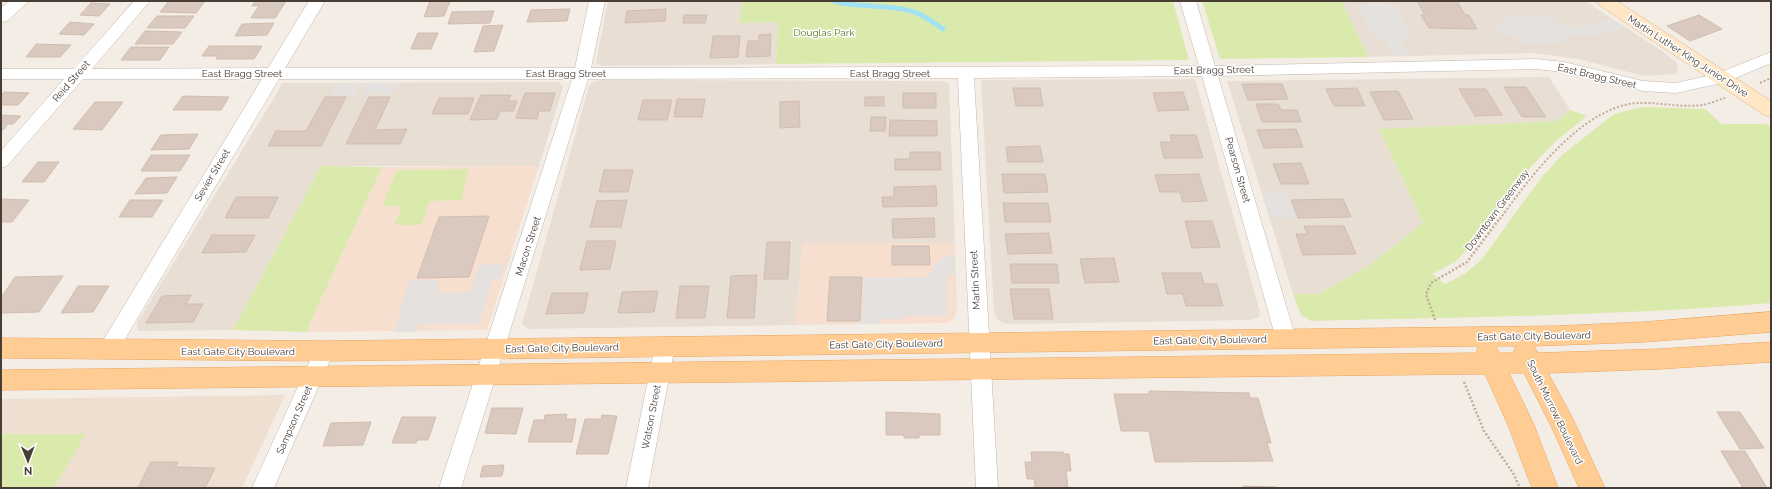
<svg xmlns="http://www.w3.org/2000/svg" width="1772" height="489" font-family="Raleway,sans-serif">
<rect width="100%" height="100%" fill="#f4ede6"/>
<path fill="#e8ded4" d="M608 1H742L739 23 778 22 776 64 601 66 596 62Z
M1342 1H1585L1665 53 1676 62 1678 68 1676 74 1644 76 1578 59 1533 53 1368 57Z
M1549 77 1570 110 1557 121 1379 129 1423 223 1371 264 1319 294H1293L1227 81Z
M1195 79 1260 312 1259 317 1251 320 1009 324 1003 323 997 319 994 312 981 80Z
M601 80 944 81 949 83 955 243H803L795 325 529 329 522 324 589 86 593 82Z
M558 82 563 87 539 166H321L233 330 138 331 137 323 283 83Z"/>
<path fill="#f7dfd0" d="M539 166 487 330 306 332 382 167Z
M803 243H955L957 311 953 320 948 323 795 325Z"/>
<path fill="#eedfd0" d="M285 395 242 488H1V399Z"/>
<path fill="#daeaad" d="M742 1H1173L1189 60 776 64 778 22 739 23Z
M1202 1H1342L1368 57 1220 59Z
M1643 107 1705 109 1722 124H1766L1771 127V303C1618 316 1464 317 1311 321L1301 315 1293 294H1319L1371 264 1423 223 1379 129 1557 121 1570 110 1587 116 1556 141 1525 173 1477 240 1455 262 1432 274 1445 284 1466 273 1482 259 1541 178 1562 155 1614 114Z
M321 166 382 167 306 332 233 330Z
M468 169 462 200 430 201 421 225H394L403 206H382L397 170Z
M1 434H86L54 488H1Z"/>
<path fill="#e5e1df" d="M1365 1H1383L1385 3H1395L1413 37H1402L1401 39 1410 55 1394 56 1385 40 1371 33 1356 4H1366Z
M1500 16 1553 17 1559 24 1566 26H1581L1612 19 1625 27 1599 35 1565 36 1562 37 1566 43 1520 44 1514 36 1498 35 1491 24H1503L1504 23Z
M337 83H362L355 96 331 95Z
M367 83H398L393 94H362Z
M1263 192H1287L1296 218H1271Z
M955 254V273L947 277V316H905L902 319H883L880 324H861L863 278 929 277 932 269 943 257Z
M505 264 501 278 492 281 479 324H419L416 332H394L401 312 399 309 410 280H439L436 291 438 293 468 292 471 290 479 265Z"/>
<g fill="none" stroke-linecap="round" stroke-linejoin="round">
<path stroke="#a0e1f4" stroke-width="5" d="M834 1C862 9 893 3 919 14 928 18 935 24 943 29"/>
</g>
<path fill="#d9c9be" stroke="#d1bdae" d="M169 1H205L196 13 160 12Z
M255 1H286L275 18H251L259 6H252Z
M430 1H450L444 16 424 17Z
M1417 1H1457L1465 15H1469L1477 29 1429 28 1421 15H1425Z
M91 3 110 4 99 16 80 15Z
M570 9 567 21 527 22 531 10Z
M666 9 665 21 625 23 627 11Z
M494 11 490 23 448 24 452 12Z
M684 15H707L705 23H683Z
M1699 15 1722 29 1690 41 1667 26Z
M157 16H194L185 28H147Z
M70 22 94 24 84 35 59 34Z
M274 23 267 35 235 36 242 24Z
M503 25 494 51 474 52 483 26Z
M145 31 182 32 173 44H135Z
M418 33H438L431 49H411Z
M771 34 770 56 746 57 748 41H759V35Z
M713 36H740L738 57 710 58Z
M36 44 71 45 60 57H26Z
M209 46H262L254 59H216L218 56H202Z
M131 47H169L160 60H121Z
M1242 84H1282L1288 99 1248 100Z
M1504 87H1526L1546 117H1522Z
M1013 88H1040L1043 106H1016Z
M1357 88 1365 106H1334L1326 89Z
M1459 89H1486L1502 115 1475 116Z
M1398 91 1413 119 1384 120 1370 92Z
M4 92 29 93 18 105H1V96Z
M1183 92 1189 110 1158 111 1153 93Z
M525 93H555L550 111H539L537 119 516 118Z
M903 93H936V108H903Z
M481 95H511L508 101H517L513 111H500L497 119 470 120Z
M183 96 229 97 221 110H173Z
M325 97H346L321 146H268L276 131H306Z
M369 97H390L375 130 407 129 400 144H346Z
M865 97H884V106H865Z
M439 98H474L468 114H432Z
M677 99H705L702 117H674Z
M643 100H672L667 120H638Z
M799 101 800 127 780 128V102Z
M95 102H123L102 130 73 129Z
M1256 104H1278L1281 110H1297L1301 122H1262Z
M1 115 21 116 13 124H8L3 130H1Z
M871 117H886L885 131H870Z
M890 120 937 121V136H889Z
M1296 129 1303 147 1264 148 1257 130Z
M198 134 189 149 151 150 161 135Z
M1170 135H1196L1203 158H1164L1160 142H1172Z
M1040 146 1043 162H1008L1006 147Z
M910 152H940L941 170H895V159H910Z
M151 155H190L180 171H141Z
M38 162H59L44 182H22Z
M1301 163 1309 184H1281L1273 164Z
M604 170H633L628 192H599Z
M1002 174H1045L1048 192 1004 193Z
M1199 174 1207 201 1183 202 1180 192H1160L1155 175Z
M177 177 167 193 135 194 146 178Z
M936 186 937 206 883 207 882 197H894V187Z
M236 197H278L268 218H225Z
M1 199 29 200 12 222H1Z
M1343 199 1351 217 1298 218 1291 200Z
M130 200H163L152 217H119Z
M627 200 621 227H590L597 201Z
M1003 203H1048L1051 222H1005Z
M489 216 469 277 417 278 439 217Z
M934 218 935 237 893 238 892 219Z
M1185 221H1212L1220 247 1192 248Z
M1304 226H1344L1356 254 1303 255 1296 234H1307Z
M1049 233 1052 253 1008 254 1005 234Z
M212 235H255L246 252 202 253Z
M587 241H616L610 269 580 270Z
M767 242H790L788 279H764Z
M892 246H929L930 265H892Z
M1114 258 1119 282 1085 283 1080 259Z
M1010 264H1057L1059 283H1012Z
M1162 273H1201L1204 284H1217L1223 306H1186L1183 294H1167Z
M757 275 754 318H727L731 276Z
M63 276 39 312 1 313V298L15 277Z
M830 277H862L860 321H827Z
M78 286H109L93 312 61 313Z
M680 286H709L705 318H676Z
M1010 289H1049L1053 319H1014Z
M658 291 654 312 618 313 622 292Z
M552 293H588L584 313 546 314Z
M191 295 186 304H203L193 322 146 323 162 296Z
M1149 391 1249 393 1250 398H1258L1271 443H1267L1273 461 1155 462 1149 431H1121L1114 394H1149Z
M492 408H523L516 434 485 433Z
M886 412 940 414V435H919V438H904V435H886Z
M1717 412H1740L1764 448 1740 449Z
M567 414 566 419H576L572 442H528L534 420H544L545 415Z
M602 415 617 416 608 454H576L585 419H601Z
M402 417H436L428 440H417L416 443H392Z
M371 422 363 445 323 446 331 423Z
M1721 451H1745L1767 488H1743Z
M1031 452H1063L1064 454H1069L1071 471H1066L1068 488H1035L1034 479H1027L1025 462H1032Z
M151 462H178L175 467 215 468 205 488H138Z
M504 465 502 476 480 477 483 466Z
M1243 486 1277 487V488H1244Z"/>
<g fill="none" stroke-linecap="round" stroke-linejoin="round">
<g stroke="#c3b6ab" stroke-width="1">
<path id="minor" d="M134 1H150L92 69 268 68 309 1H325L285 68H575L589 1H605L591 68 1199 66 1180 1H1196L1215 66 1535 59 1564 62 1643 81 1676 83 1716 74 1771 52V63L1726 82 1676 93 1643 91 1564 72 1535 69 1218 76 1296 339 1293 345 1286 347 1279 345 1276 339 1202 76 974 78 998 488H976L958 78 588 79 461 488H439L572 79H279L115 356 108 359 101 356 98 350 101 344 262 79H83L7 166 1 168V151L64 79H1V69H74Z
M665 337 672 340 675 346 648 488H626L655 346 658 340Z
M324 342 331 345 334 351 274 488H252L317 345Z"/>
</g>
<g stroke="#c3b6ab" stroke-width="1">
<path id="tertiary" d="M9 1H29L7 21 1 22V8Z"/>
</g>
<g stroke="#d9bb96" stroke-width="1">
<path id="secondary" d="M1596 1H1617L1771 101V117L1764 115 1599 5Z"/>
</g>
<g stroke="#e9a55f" stroke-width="1">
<path id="primary" d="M1771 312V332L1644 342 1534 346 1538 353 1659 349 1771 342V362L1659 369 1548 373 1572 417 1605 488H1579L1553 430 1524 373H1509L1534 425 1558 488H1532L1508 425 1485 374 1 390V370L1476 353 1478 346 324 361 1 358V338L324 341 1557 326 1644 322ZM1496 346H1516L1513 353H1500Z"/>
</g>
<path stroke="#c2ac99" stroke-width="2" stroke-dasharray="2 2" stroke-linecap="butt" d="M1760 83 1771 78
M1500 219C1529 178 1583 106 1638 103 1659 102 1681 108 1702 105 1709 104 1718 100 1725 98"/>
<path stroke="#c2ac99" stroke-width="2.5" stroke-dasharray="2 2" stroke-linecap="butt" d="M1435 320 1426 294 1431 283 1467 262 1500 218
M1464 382 1484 431 1513 473 1520 488"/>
<use href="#minor" fill="#fff" fill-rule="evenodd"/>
<use href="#tertiary" fill="#fff" fill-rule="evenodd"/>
<use href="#secondary" fill="#ffe6c5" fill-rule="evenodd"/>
<use href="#primary" fill="#ffcc94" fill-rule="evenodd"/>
</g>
<g text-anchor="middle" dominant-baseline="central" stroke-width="3" stroke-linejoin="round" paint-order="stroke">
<g font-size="10" fill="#577c25" stroke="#fff">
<text x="824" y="32">Douglas Park</text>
</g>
<g font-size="10" fill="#473d35" stroke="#fff">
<text transform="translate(1688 56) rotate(33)">Martin Luther King Junior Drive</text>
<text transform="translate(1214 70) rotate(-1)">East Bragg Street</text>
<text x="242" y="73">East Bragg Street</text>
<text x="566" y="73">East Bragg Street</text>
<text x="890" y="73">East Bragg Street</text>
<text transform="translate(1597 76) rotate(13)">East Bragg Street</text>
<text transform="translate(71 81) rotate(-49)">Reid Street</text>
<text transform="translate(1238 170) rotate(74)">Pearson Street</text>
<text transform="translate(212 175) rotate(-59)">Sevier Street</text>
<text transform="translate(1497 210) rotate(-53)">Downtown Greenway</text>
<text transform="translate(528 246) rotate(-72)">Macon Street</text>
<text transform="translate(975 280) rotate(-93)">Martin Street</text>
<text transform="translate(1534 336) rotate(-1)">East Gate City Boulevard</text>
<text transform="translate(1210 340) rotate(-1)">East Gate City Boulevard</text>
<text transform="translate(886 344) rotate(-1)">East Gate City Boulevard</text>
<text transform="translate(562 348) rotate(-1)">East Gate City Boulevard</text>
<text x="238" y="351">East Gate City Boulevard</text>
<text transform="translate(1555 412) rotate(64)">South Murrow Boulevard</text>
<text transform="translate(651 417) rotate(-79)">Watson Street</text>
<text transform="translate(294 420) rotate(-66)">Sampson Street</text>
</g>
</g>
<rect width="1772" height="489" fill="none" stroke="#473d35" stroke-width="4"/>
<g transform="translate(28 461) rotate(179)" stroke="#ffffff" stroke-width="3" paint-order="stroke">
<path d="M0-3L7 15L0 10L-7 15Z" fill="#473d35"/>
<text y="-6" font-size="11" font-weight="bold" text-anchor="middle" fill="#473d35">N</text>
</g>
</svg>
